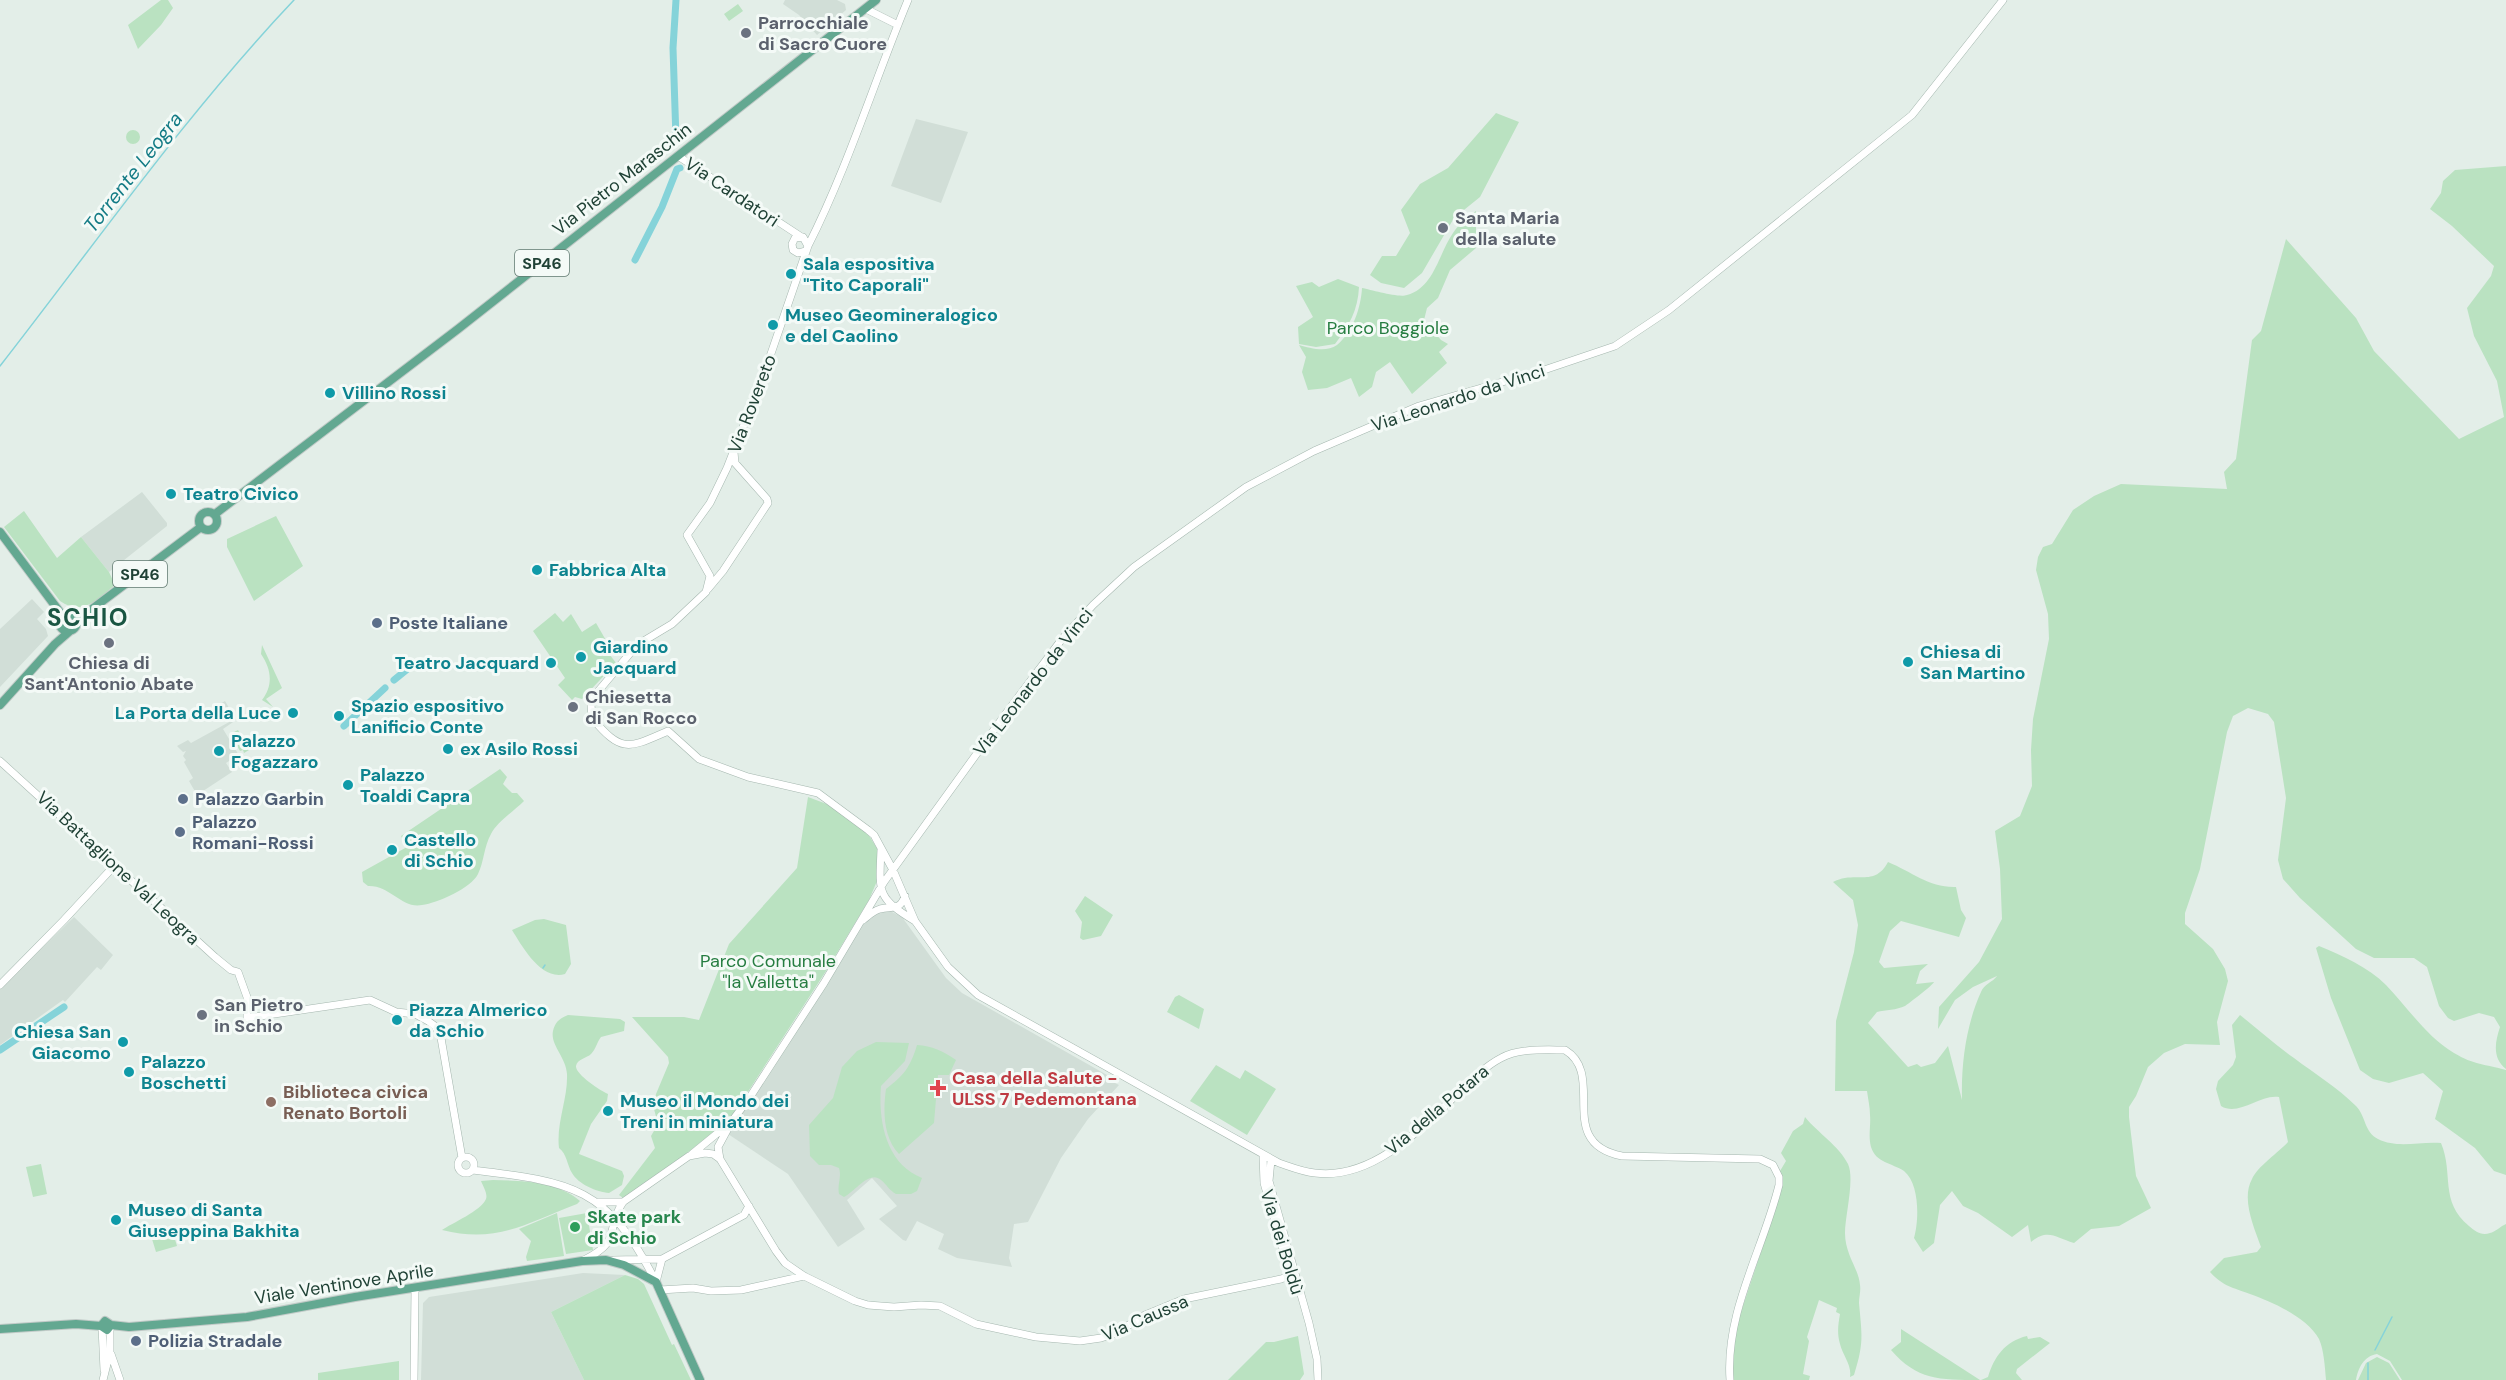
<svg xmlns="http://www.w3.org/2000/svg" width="2506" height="1380" font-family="'DM Sans',sans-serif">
<rect width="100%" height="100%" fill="#e3eee8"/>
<path fill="#d1ded7" d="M785 0H837L845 4 846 10 817 35 799 15 783 4Z
M916 119 968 132 941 203 891 186Z
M142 492 167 523V526L109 572 81 537Z
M32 599 44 612 37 619 46 629 48 636 0 687V629Z
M225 701 236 720 223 729 240 757 236 759 235 757 226 763 232 772 197 795 189 781 193 778 184 762 186 760 183 756 186 751 183 752 177 746 188 740 191 743 231 721 220 704Z
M884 911H890L902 917 946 978 962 993 1107 1075V1079L1119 1085 1088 1119 1061 1158 1028 1222 1014 1224 1009 1258 1012 1267 957 1258 938 1249 944 1234 917 1221 906 1241 903 1240 879 1219 897 1206 872 1178 847 1200 865 1229 838 1247 788 1174 728 1134 864 922 873 915Z
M74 917 113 955 101 970 97 967 65 1002 63 1000 0 1045V989Z
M583 1273 625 1275 551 1312 584 1380H421L423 1303 429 1297Z"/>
<path fill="#bae2c1" d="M161 0H168L173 8 161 25 138 49 128 25Z
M738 4 743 11 729 21 724 14Z
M1496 113 1519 122 1480 197 1454 218 1422 273 1404 288 1381 283 1370 275 1382 256H1396L1410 233 1401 210 1420 184 1448 168Z
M126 137a7 7 0 1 1 14 0a7 7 0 1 1-14 0Z
M2506 166V1069C2492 1058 2495 1042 2500 1027L2494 1017 2479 1013 2454 1021 2448 1018 2439 1006 2427 967 2414 958H2374L2356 949 2300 898 2283 879 2278 860 2286 798 2274 722 2268 714 2248 708 2233 716 2227 732 2200 869 2185 913V924L2213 949 2225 969 2228 981 2217 1022 2220 1045 2185 1044 2164 1053 2148 1067 2136 1096 2129 1107V1117L2136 1176 2151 1208 2119 1226 2091 1229 2074 1243C2056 1238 2048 1228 2031 1242L2028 1225 2012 1237 1978 1213 1963 1206 1952 1191 1940 1205 1934 1243 1923 1252 1914 1238C1919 1221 1920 1184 1904 1171 1892 1163 1876 1163 1871 1147 1868 1135 1871 1126 1870 1115 1870 1107 1868 1099 1867 1091H1835L1836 1021 1854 952 1858 925 1853 900 1833 882C1856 870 1874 888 1888 862 1912 872 1930 888 1956 887L1961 910 1966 918 1959 937 1901 921 1890 931 1879 962 1884 968 1928 964 1920 971 1916 984 1934 982C1932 986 1908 1004 1905 1006 1897 1010 1885 1010 1877 1012L1868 1023 1908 1067 1917 1064 1921 1067 1935 1063 1948 1046 1962 1100C1961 1064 1966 1025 1981 992 1984 984 1993 982 1997 976L1973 987 1955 1000 1938 1029 1939 1007 1979 962 2002 919 2000 869 1995 831 2020 816 2032 786 2031 750 2033 719 2049 639 2048 614 2036 570 2038 557 2043 547 2052 544 2073 510 2094 496 2121 484 2227 489 2224 472 2236 459 2252 340 2261 331 2286 239 2356 318 2374 351 2459 439 2504 417 2497 381 2474 336 2467 308 2491 276 2494 266 2452 226 2430 209 2441 193 2443 181 2455 170Z
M1476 211V248L1450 270 1438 298 1427 308 1424 320 1441 340 1448 344 1439 352 1447 363 1412 394 1390 362 1376 372 1372 387 1359 397 1351 378 1327 388 1308 390 1302 372 1306 357 1299 345C1310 348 1326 353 1337 345 1353 332 1361 307 1362 288 1372 290 1399 298 1407 295 1434 288 1439 253 1453 233 1459 224 1467 217 1476 211Z
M1338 279 1359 287C1358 310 1349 326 1335 344L1316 347 1299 344 1298 327 1313 317 1296 286 1312 282 1319 287Z
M24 511 57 558 81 537 109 572 115 585C98 599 82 617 60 601L4 527Z
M276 516 303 566 254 601 227 547V539Z
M555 613 563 622 571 614 582 632 596 623 611 649 610 655 616 663 582 699 575 697 572 700 558 685 565 678 533 631Z
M262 645 282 688 266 699 273 707 262 700C273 686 272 670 261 654Z
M238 730 249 750 244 753 243 750 240 751 230 734Z
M500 769 507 777 503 784 512 793H517L524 801C514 811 497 822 491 834 484 846 484 862 478 874 471 888 438 903 422 905 402 909 390 885 368 886L363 882 362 872 407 847 401 836Z
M808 797 832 806 868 834 878 850 877 881 869 900 826 971 731 1118 677 1161 623 1198 619 1195 655 1148 651 1136 658 1124 654 1109 656 1094 669 1063 668 1057 632 1017H684L699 1020 729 944 797 868Z
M1085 896 1113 915 1101 936 1083 940 1080 938 1082 922 1075 911Z
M544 919 566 925 571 964 565 974C541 981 522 946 512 930L535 920Z
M2319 946C2343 956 2368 967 2386 985 2408 1008 2427 1037 2454 1053 2474 1065 2485 1064 2506 1070V1175L2494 1171 2475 1148 2435 1119 2443 1091 2423 1073 2389 1083 2373 1079 2360 1070 2331 998 2316 948Z
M1179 995 1204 1009 1199 1029 1167 1012 1175 997Z
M568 1015 620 1019 625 1022 624 1031 601 1037C597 1042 596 1049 591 1054 587 1058 577 1059 576 1066 575 1074 601 1091 608 1094L607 1101 591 1124 579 1154 622 1171 624 1176 622 1185 609 1193C597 1192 578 1184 572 1173 567 1165 567 1154 559 1148 556 1123 568 1099 567 1074 566 1057 550 1045 553 1031 555 1022 560 1018 568 1015Z
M2240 1015C2258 1029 2275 1045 2294 1058 2315 1074 2337 1087 2356 1106 2366 1116 2364 1132 2378 1139 2398 1149 2420 1141 2441 1143 2454 1174 2439 1201 2469 1226 2475 1231 2481 1236 2490 1233 2495 1232 2501 1226 2506 1224V1380H2402L2390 1361 2377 1354C2364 1356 2358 1368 2356 1380H2326C2325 1368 2324 1350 2319 1339 2307 1317 2272 1302 2250 1294 2232 1287 2224 1287 2210 1272L2224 1258 2257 1252 2261 1247C2254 1227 2241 1199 2252 1179 2257 1167 2279 1152 2288 1142L2279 1097C2259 1094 2239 1117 2221 1106L2216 1089 2218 1081 2233 1065 2236 1057 2232 1025Z
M876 1042 909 1043 905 1061 881 1086C878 1121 886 1164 922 1178L917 1191 911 1194H896C889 1190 887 1185 881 1180 869 1170 856 1191 844 1197L839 1194C837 1184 842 1177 839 1168L831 1165H819L810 1156 809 1125 833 1098 842 1067 857 1051Z
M917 1045C932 1046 943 1051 956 1060L949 1075H938L934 1123 899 1154C883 1137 883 1111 886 1089 904 1075 910 1068 917 1045Z
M1216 1065 1240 1079 1245 1070 1276 1089 1247 1135 1190 1101Z
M1805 1117C1818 1133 1839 1146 1848 1164 1855 1179 1845 1216 1845 1233 1845 1255 1859 1269 1860 1285 1861 1291 1859 1297 1859 1303 1862 1336 1864 1343 1854 1375L1850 1377C1852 1365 1843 1356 1840 1344 1837 1334 1838 1325 1840 1314L1836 1312 1837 1308 1819 1300 1807 1337 1809 1341 1803 1374 1810 1376 1809 1380H1730L1736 1327 1781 1192 1780 1171 1786 1161 1781 1153 1793 1131 1803 1124Z
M41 1164 47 1194 33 1197 26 1167Z
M493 1180C522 1181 557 1181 580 1201L577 1204C527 1223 497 1244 442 1230 452 1223 481 1211 486 1199 488 1194 483 1186 481 1181Z
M557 1213 564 1256 527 1261 526 1257 531 1241 519 1229Z
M587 1213 593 1250 566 1254 559 1218Z
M173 1233 177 1246 156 1252 152 1239Z
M625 1275 638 1279 644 1284 672 1345 674 1344 691 1380H584L551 1312Z
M1901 1329 1980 1380C1939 1380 1917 1380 1891 1350L1901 1342Z
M1298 1336 1304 1374 1300 1380H1228L1266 1342H1274Z
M2027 1336 2028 1339 2040 1337 2050 1343 2017 1369 2016 1373 2022 1380H1981L1988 1377C1994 1357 2005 1341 2027 1336Z
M2377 1357 2389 1363 2400 1380H2358L2366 1363Z
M399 1361V1380H318V1373Z"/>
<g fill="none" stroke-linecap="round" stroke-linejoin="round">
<path stroke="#85d3d9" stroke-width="1.5" d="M0 366C96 243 186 114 294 0
M543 968 545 965
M2375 1350 2392 1317
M2368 1380V1363"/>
<path stroke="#85d3d9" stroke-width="7" d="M676 139 673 48 676 0
M635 260 662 207 677 169 680 168
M394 680 410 667
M344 726 385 688
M0 1050 64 1007"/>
<g stroke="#a5b7af" stroke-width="8">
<path id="minor" d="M866 9 898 25
M678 156 800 236
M808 246C848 167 874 82 908 0
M805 251 798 253 793 250 792 244 795 238 803 237 808 246 765 371 727 468 710 503 687 535 710 576 706 592 672 624 637 645 595 695 591 704 592 718C622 754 629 748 668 731L699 759 748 777 818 793 868 830 874 835 893 870 915 921 948 967 978 995 1279 1163C1291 1167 1303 1172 1315 1173 1369 1180 1416 1134 1452 1099 1467 1085 1482 1068 1501 1058 1519 1048 1545 1050 1565 1050 1607 1075 1554 1143 1622 1156L1760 1159 1773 1165 1779 1177V1185C1763 1250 1725 1312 1730 1380
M708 589 723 571 768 503 767 499 735 463 734 452
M0 761 215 957 231 970 238 972 247 997V1018L370 1000 396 1012 415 1014 428 1021 435 1026 441 1038 462 1158
M881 850C879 893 877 898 915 921
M863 920C868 916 873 911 880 909 892 906 900 911 905 896
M0 985 64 920 115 865
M692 1154 725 1127
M1263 1155 1264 1183 1291 1277
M458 1165a8 8 0 1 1 16 0a8 8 0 1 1-16 0Z
M720 1159 718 1147 732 1121 750 1097 824 983 884 882 1004 716 1062 639 1093 605 1134 567 1246 487 1314 451 1419 406 1544 370 1615 346 1669 310 1912 115 2003 0
M1271 1160 1269 1181 1309 1323 1317 1359 1318 1380
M473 1170C571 1182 608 1186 656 1282
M598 1202H623
M584 1260C624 1240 604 1230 623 1202L689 1156 705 1153 713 1154 720 1159 776 1251 785 1263 804 1276 855 1301 868 1305 894 1307 921 1305 940 1306 976 1324 1036 1337 1080 1341 1101 1338 1116 1333 1145 1315 1184 1299 1281 1279 1295 1274
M614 1260 662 1259 744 1215 749 1206
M656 1282 662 1259
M660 1290 693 1288 711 1291 741 1290 804 1276
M102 1327 104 1370
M111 1354 120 1380
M103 1380 110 1352V1327
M414 1380 415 1289"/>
</g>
<g stroke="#c1cac7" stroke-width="10">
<path id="major" d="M199 521a9 9 0 1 1 18 0a9 9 0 1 1-18 0Z
M215 514 458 329 876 0
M0 532 62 615
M59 622a9 9 0 1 1 18 0a9 9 0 1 1-18 0Z
M77 617 92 609 201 527
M0 705 55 644 70 631
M101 1326 105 1321 111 1325 129 1327 247 1317 355 1297 582 1261 606 1260 624 1265 656 1282 700 1380
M0 1329 76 1324 101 1326 107 1330 111 1325"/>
</g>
<use href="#minor" stroke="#fff" stroke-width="7"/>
<use href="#major" stroke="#63a891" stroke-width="8"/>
</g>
<g fill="#6b7280" stroke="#f4faf7" stroke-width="2">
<circle cx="746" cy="33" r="6"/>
<circle cx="1443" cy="228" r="6"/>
<circle cx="109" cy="643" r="6"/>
<circle cx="573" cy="707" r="6"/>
<circle cx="202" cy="1015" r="6"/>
</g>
<g fill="#0f9aa8" stroke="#f4faf7" stroke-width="2">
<circle cx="791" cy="274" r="6"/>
<circle cx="773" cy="325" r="6"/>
<circle cx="330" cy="393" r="6"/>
<circle cx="171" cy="494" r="6"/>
<circle cx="537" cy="570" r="6"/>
<circle cx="581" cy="657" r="6"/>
<circle cx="1908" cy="662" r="6"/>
<circle cx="551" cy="663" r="6"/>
<circle cx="293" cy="713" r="6"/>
<circle cx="339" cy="716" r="6"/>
<circle cx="448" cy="749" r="6"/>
<circle cx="219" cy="751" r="6"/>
<circle cx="348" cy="785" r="6"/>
<circle cx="392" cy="850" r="6"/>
<circle cx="397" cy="1020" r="6"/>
<circle cx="123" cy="1042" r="6"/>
<circle cx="129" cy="1072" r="6"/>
<circle cx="608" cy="1111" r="6"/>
<circle cx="116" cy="1220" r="6"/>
</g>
<g fill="#5c6f8a" stroke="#f4faf7" stroke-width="2">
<circle cx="377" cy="623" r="6"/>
<circle cx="183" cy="799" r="6"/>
<circle cx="180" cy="832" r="6"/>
<circle cx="136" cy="1341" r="6"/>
</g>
<path fill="#e0444e" stroke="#f4faf7" stroke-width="2" d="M935 1079h6v6h6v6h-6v6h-6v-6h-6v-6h6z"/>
<circle fill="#8d6e63" stroke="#f4faf7" stroke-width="2" cx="271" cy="1102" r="6"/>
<circle fill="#2e9e5b" stroke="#f4faf7" stroke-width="2" cx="575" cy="1227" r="6"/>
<g text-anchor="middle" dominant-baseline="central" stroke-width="6" stroke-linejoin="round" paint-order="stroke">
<g fill="#f4faf7" stroke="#607970" stroke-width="1.5">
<rect x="515" y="250" width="54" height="26" rx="4.5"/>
<rect x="113" y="561" width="54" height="26" rx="4.5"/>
</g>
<g font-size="16" font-weight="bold" fill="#204236">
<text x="542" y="263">SP46</text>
<text x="140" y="574">SP46</text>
</g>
<g font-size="18" font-weight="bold" fill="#5b616d" stroke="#f4faf7" text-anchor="start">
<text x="758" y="23">Parrocchiale<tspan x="758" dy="21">di Sacro Cuore</tspan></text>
<text x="1455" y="218">Santa Maria<tspan x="1455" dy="21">della salute</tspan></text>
<text x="109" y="663" text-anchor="middle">Chiesa di<tspan x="109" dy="21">Sant'Antonio Abate</tspan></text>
<text x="585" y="697">Chiesetta<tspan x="585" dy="21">di San Rocco</tspan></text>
<text x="214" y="1005">San Pietro<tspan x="214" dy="21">in Schio</tspan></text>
</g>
<g font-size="18" fill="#204236" stroke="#f4faf7">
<text transform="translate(622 179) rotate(-38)">Via Pietro Maraschin</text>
<text transform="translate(732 192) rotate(34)">Via Cardatori</text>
<text transform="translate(1458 398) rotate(-18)">Via Leonardo da Vinci</text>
<text transform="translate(752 404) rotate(-69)">Via Rovereto</text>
<text transform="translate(1033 682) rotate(-52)">Via Leonardo da Vinci</text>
<text transform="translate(118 868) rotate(43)">Via Battaglione Val Leogra</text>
<text transform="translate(1437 1110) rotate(-40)">Via della Potara</text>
<text transform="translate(1282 1242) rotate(73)">Via dei Boldù</text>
<text transform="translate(344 1284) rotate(-9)">Viale Ventinove Aprile</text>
<text transform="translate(1145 1318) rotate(-23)">Via Caussa</text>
</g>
<g font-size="18" font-weight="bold" fill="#0d838f" stroke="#f4faf7" text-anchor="start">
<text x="803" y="264">Sala espositiva<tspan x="803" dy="21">"Tito Caporali"</tspan></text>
<text x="785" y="315">Museo Geomineralogico<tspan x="785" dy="21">e del Caolino</tspan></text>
<text x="342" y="393">Villino Rossi</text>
<text x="183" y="494">Teatro Civico</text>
<text x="549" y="570">Fabbrica Alta</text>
<text x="593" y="647">Giardino<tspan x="593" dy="21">Jacquard</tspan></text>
<text x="1920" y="652">Chiesa di<tspan x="1920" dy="21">San Martino</tspan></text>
<text x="539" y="663" text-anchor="end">Teatro Jacquard</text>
<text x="351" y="706">Spazio espositivo<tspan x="351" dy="21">Lanificio Conte</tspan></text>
<text x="281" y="713" text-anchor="end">La Porta della Luce</text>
<text x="231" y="741">Palazzo<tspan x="231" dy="21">Fogazzaro</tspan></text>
<text x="460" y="749">ex Asilo Rossi</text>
<text x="360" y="775">Palazzo<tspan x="360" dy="21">Toaldi Capra</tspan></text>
<text x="404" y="840">Castello<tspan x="404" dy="21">di Schio</tspan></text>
<text x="409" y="1010">Piazza Almerico<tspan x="409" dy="21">da Schio</tspan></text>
<text x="111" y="1032" text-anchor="end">Chiesa San<tspan x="111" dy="21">Giacomo</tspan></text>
<text x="141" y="1062">Palazzo<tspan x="141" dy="21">Boschetti</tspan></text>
<text x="620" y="1101">Museo il Mondo dei<tspan x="620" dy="21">Treni in miniatura</tspan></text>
<text x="128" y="1210">Museo di Santa<tspan x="128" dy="21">Giuseppina Bakhita</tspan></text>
</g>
<g font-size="18" fill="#267d41" stroke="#f4faf7">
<text x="1388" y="328">Parco Boggiole</text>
<text x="768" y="961">Parco Comunale<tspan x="768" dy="21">"la Valletta"</tspan></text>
</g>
<g font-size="18" font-weight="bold" fill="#4e5e75" stroke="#f4faf7" text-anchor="start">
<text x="389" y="623">Poste Italiane</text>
<text x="195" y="799">Palazzo Garbin</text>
<text x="192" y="822">Palazzo<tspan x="192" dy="21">Romani-Rossi</tspan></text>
<text x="148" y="1341">Polizia Stradale</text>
</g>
<g font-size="18" font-weight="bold" fill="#be3a42" stroke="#f4faf7" text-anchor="start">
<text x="952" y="1078">Casa della Salute -<tspan x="952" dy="21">ULSS 7 Pedemontana</tspan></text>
</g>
<g font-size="18" font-weight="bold" fill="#785e54" stroke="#f4faf7" text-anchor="start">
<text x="283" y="1092">Biblioteca civica<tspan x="283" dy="21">Renato Bortoli</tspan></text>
</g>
<g font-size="18" font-weight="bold" fill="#27864d" stroke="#f4faf7" text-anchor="start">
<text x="587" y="1217">Skate park<tspan x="587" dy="21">di Schio</tspan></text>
</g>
<g font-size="20" font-style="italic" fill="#137b85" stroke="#f4faf7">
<text transform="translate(133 172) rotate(-52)">Torrente Leogra</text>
</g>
<g font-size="24" font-weight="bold" letter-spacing="1.5" fill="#1a5643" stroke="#f4faf7">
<text x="88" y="617">SCHIO</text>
</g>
</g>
</svg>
